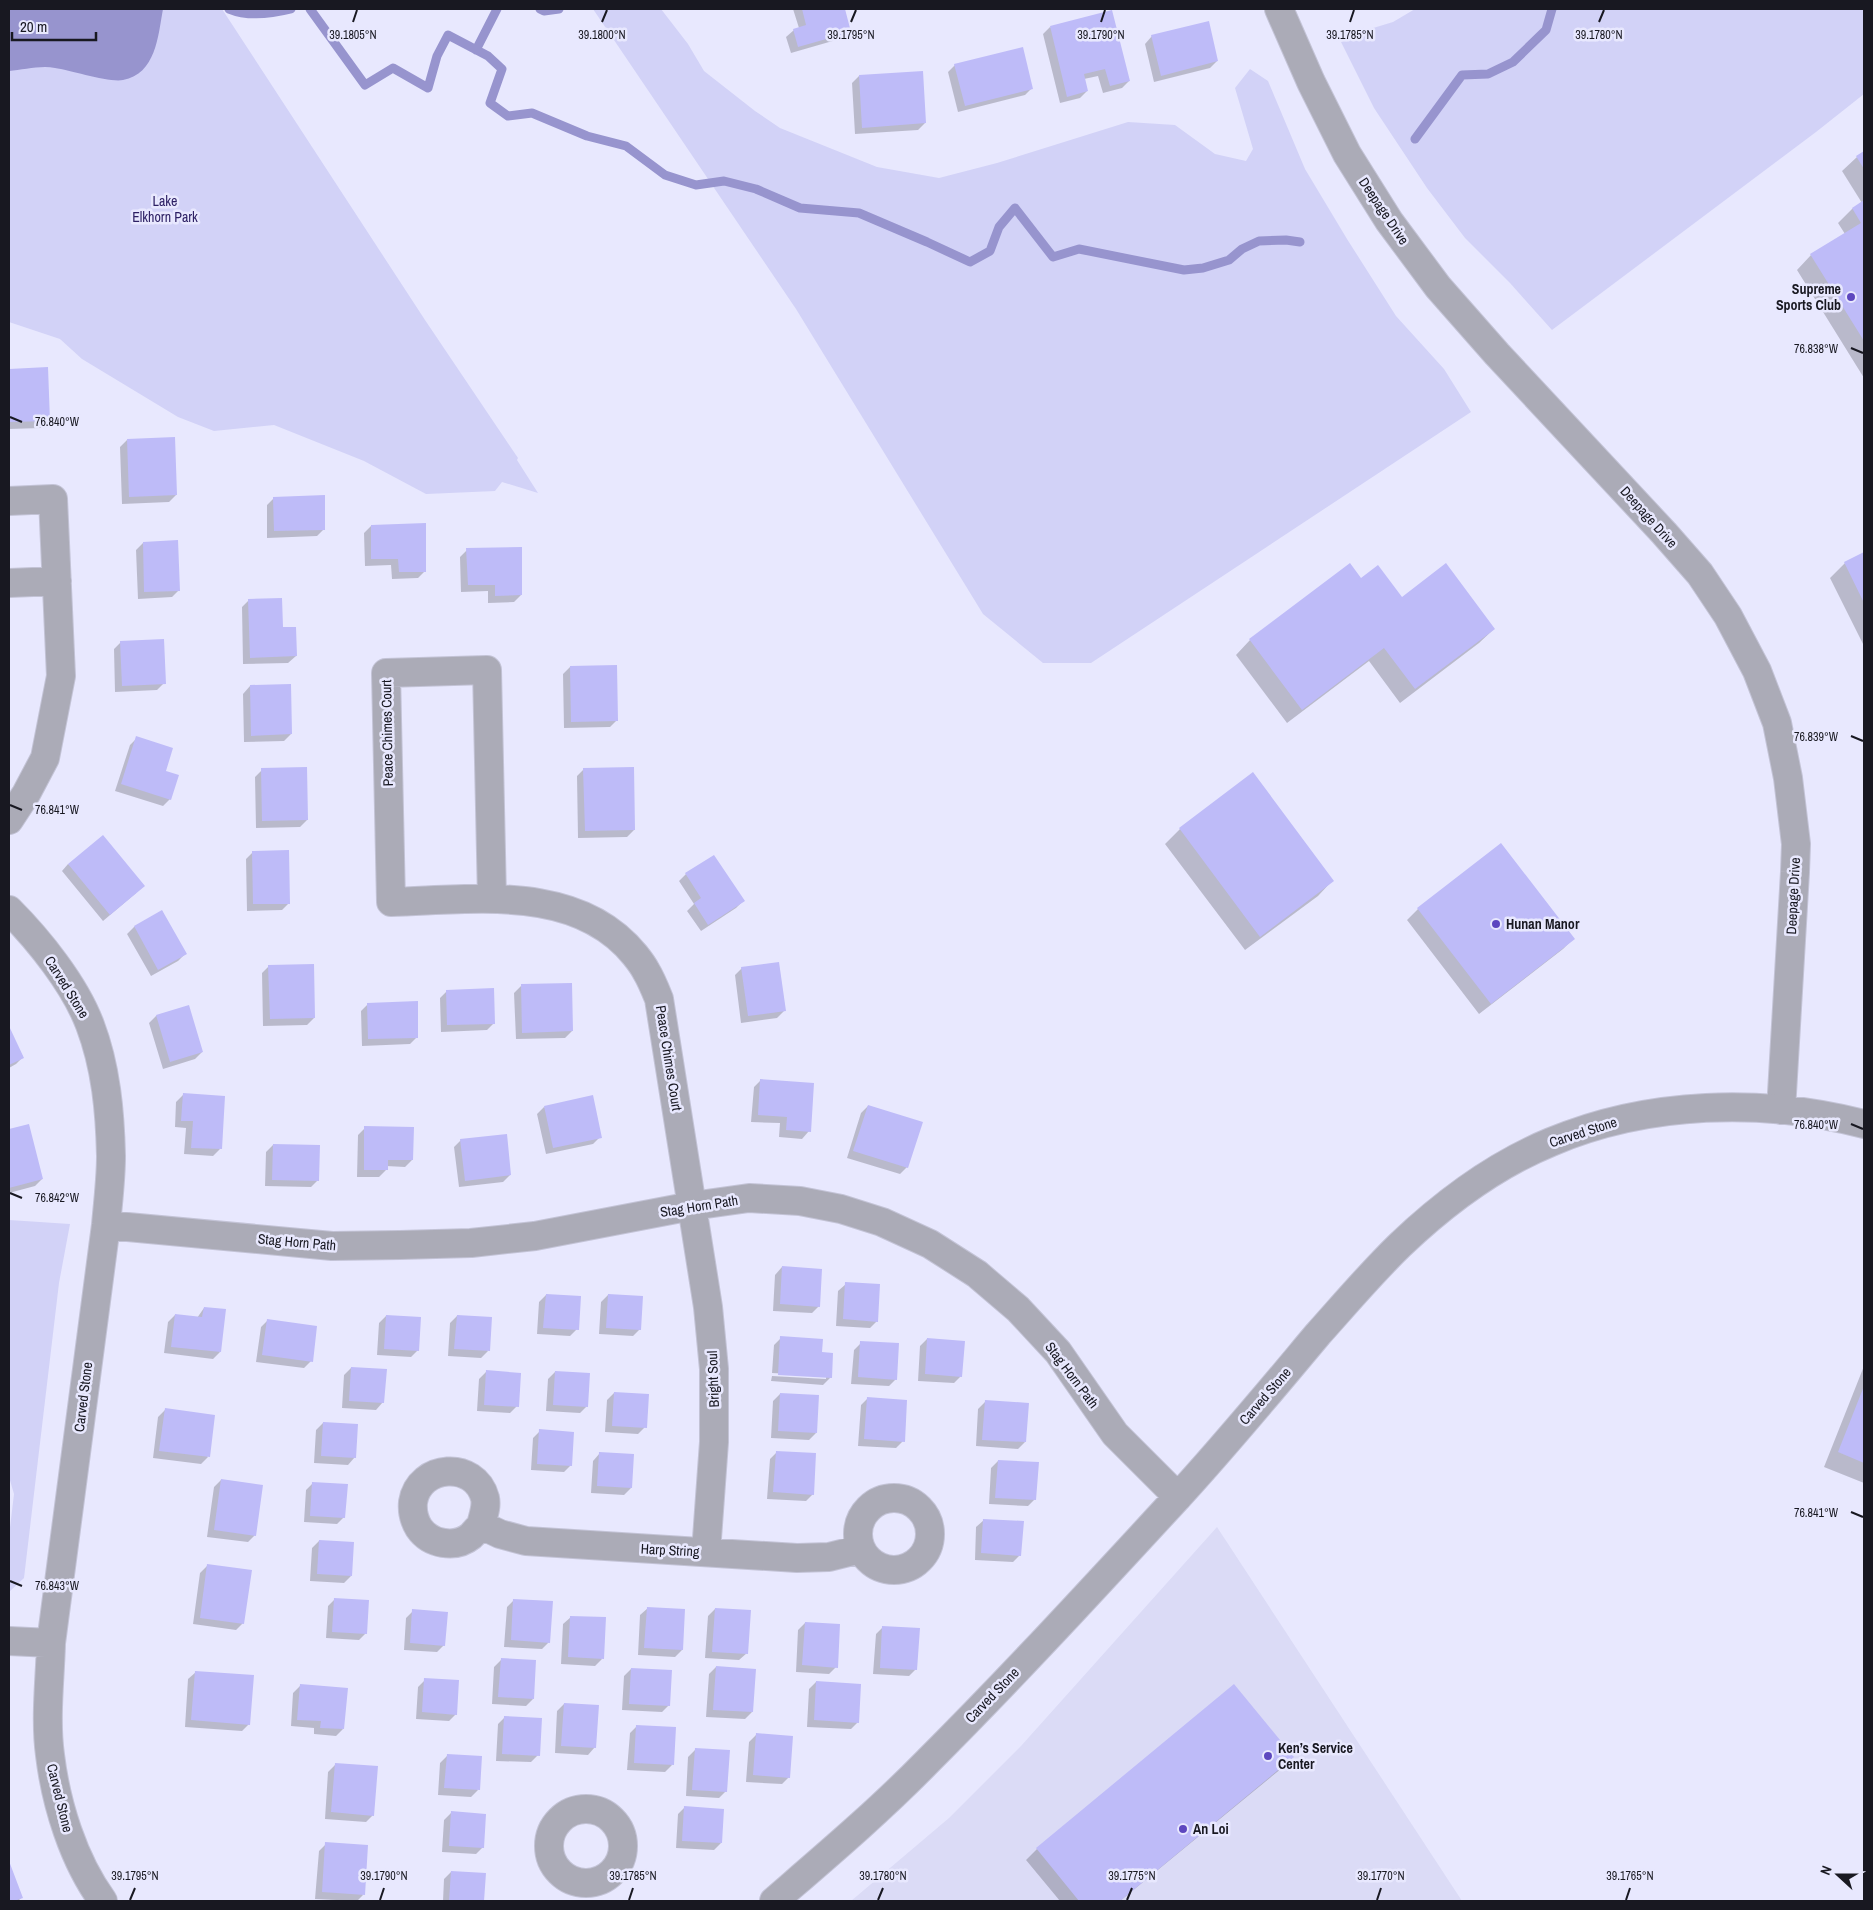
<svg xmlns="http://www.w3.org/2000/svg" width="1873" height="1910" font-family="'Archivo Narrow',sans-serif">
<rect width="100%" height="100%" fill="#e8e8fe"/>
<path fill="#dbdbf6" d="M1217 1527 1462 1901H851L949 1818 1021 1746Z"/>
<path fill="#d2d2f7" d="M9 9H222L425 320 518 458 517 460 538 493 502 482 495 491 426 494 364 461 274 425 214 431 178 417 82 359 60 339 9 322Z
M593 9H661L688 44 704 71 755 111 780 128 877 167 939 178 997 163 1128 122 1175 125 1215 154 1246 161 1253 149 1235 88 1250 69 1268 81 1305 169 1347 239 1396 316 1444 369 1471 412 1091 663H1043L983 614 796 309Z
M1415 9H1864V94L1816 132 1552 330 1510 283 1465 238 1427 188 1374 108 1341 42 1370 29 1393 22Z
M9 1220 70 1224 59 1283 24 1578 9 1592V1536L14 1494 9 1477Z"/>
<path fill="#9794ce" d="M9 9H163C158 36 156 74 123 80 110 83 70 70 55 68 41 65 23 70 9 71Z"/>
<path fill="#0003" d="M793 9H843L850 31 843 38 791 53 786 37 794 30 799 28Z
M1050 27 1129 81 1122 88 1103 93 1098 76 1084 79 1087 91 1080 98 1060 103 1043 34Z
M1152 36 1217 61 1210 68 1154 82 1145 44Z
M955 65 1032 88 1025 95 958 112 948 72Z
M859 76 925 123 918 130 855 134 852 83Z
M1864 152V378L1797 270 1811 255 1845 234 1838 223 1852 209 1862 203 1842 171 1857 157Z
M47 369 48 420 41 428 9 429V370Z
M127 440 176 495 169 502 122 504 120 447Z
M274 498 324 529 317 536 267 538V505Z
M371 526 425 571 418 578 392 579 391 565 365 566 364 533Z
M143 543 179 590 172 597 138 599 136 550Z
M467 550 521 595 514 602 488 603V591L461 592 460 557Z
M1864 554V646L1830 578 1845 563Z
M1361 580 1402 598 1494 629 1479 643 1400 703 1369 661 1287 723 1236 655 1250 640Z
M249 600 282 628 296 656 288 663 243 664 242 607Z
M121 642 164 683 157 690 115 692 114 649Z
M570 667 617 720 610 727 564 728 563 674Z
M250 686 291 734 284 741 244 742 243 694Z
M137 738 165 771 170 799 163 806 115 791 130 745Z
M584 769 634 830 627 837 578 838 577 776Z
M262 770 307 820 300 827 256 828 255 777Z
M1253 774 1332 881 1318 896 1245 950 1165 844 1180 829Z
M1501 845 1573 939 1563 949 1479 1014 1407 920 1418 909Z
M253 852 289 903 282 910 247 911 246 859Z
M68 864 136 893 103 921 62 871Z
M686 874 743 901 736 908 701 931 687 911 694 904 679 881Z
M162 911 185 954 178 961 151 976 127 934 134 927Z
M269 966 314 1018 307 1025 263 1026 262 973Z
M742 968 784 1011 777 1018 741 1023 735 975Z
M521 986 572 1031 565 1038 516 1039 514 993Z
M447 991 494 1023 487 1030 441 1032 440 998Z
M368 1004 417 1037 410 1044 362 1046 361 1011Z
M188 1006 202 1052 195 1059 163 1069 149 1023 156 1016Z
M9 1029 23 1057 16 1064 9 1068Z
M761 1080 809 1131 802 1139 779 1137 780 1123 751 1122 754 1087Z
M183 1095 220 1149 213 1156 184 1154 186 1128 175 1127 176 1102Z
M868 1106 907 1167 900 1174 847 1158 861 1113Z
M544 1107 600 1137 593 1144 546 1154 537 1114Z
M28 1125 42 1179 35 1186 9 1193V1130Z
M365 1128 412 1160 405 1167 386 1166V1170L379 1177H357L358 1135Z
M461 1140 510 1175 503 1182 459 1187 454 1147Z
M273 1145 318 1180 311 1187 265 1186 266 1152Z
M782 1267 819 1306 812 1313 773 1311 775 1275Z
M846 1284 877 1321 870 1328 836 1326 838 1291Z
M546 1295 577 1329 570 1336 537 1334 539 1302Z
M608 1295 640 1329 633 1336 599 1334 601 1302Z
M204 1308 220 1352 213 1359 164 1353 168 1322 175 1315 197 1318Z
M386 1316 418 1350 411 1357 377 1355 379 1323Z
M457 1316 488 1351 481 1358 448 1356 450 1323Z
M268 1320 311 1361 304 1368 256 1362 261 1327Z
M781 1338 820 1353 831 1377 823 1385 771 1381 772 1376 826 1379V1376L772 1373 774 1345Z
M927 1339 961 1376 954 1383 918 1381 920 1346Z
M861 1343 896 1379 889 1386 851 1384 854 1350Z
M1864 1366V1483L1824 1467Z
M351 1368 383 1402 376 1410 342 1408 344 1375Z
M486 1372 517 1406 510 1413 477 1411 479 1379Z
M555 1372 587 1406 580 1413 546 1411 548 1379Z
M614 1393 645 1427 638 1434 605 1432 607 1400Z
M780 1394 816 1433 809 1440 771 1438 773 1401Z
M868 1398 903 1441 896 1448 858 1446 861 1405Z
M985 1402 1025 1442 1018 1449 976 1446 978 1409Z
M165 1410 208 1457 201 1464 153 1458 158 1417Z
M323 1423 355 1457 348 1465 314 1463 316 1430Z
M540 1431 571 1465 564 1472 531 1470 533 1438Z
M777 1452 813 1494 806 1501 767 1499 770 1459Z
M600 1453 631 1488 624 1495 591 1493 593 1461Z
M998 1461 1035 1499 1028 1506 989 1504 991 1468Z
M221 1480 255 1535 248 1542 207 1537 214 1487Z
M313 1483 344 1517 337 1524 304 1522 306 1490Z
M984 1520 1020 1555 1013 1562 975 1560 976 1527Z
M319 1541 351 1576 344 1583 310 1581 312 1548Z
M207 1566 243 1623 236 1630 193 1624 200 1573Z
M335 1599 366 1633 359 1640 326 1638 328 1606Z
M514 1600 549 1642 542 1649 504 1647 507 1607Z
M648 1608 682 1650 675 1657 638 1655 640 1615Z
M715 1609 747 1653 739 1660 705 1658 708 1616Z
M413 1611 444 1645 437 1652 404 1650 406 1618Z
M571 1617 602 1659 595 1666 561 1664 563 1624Z
M805 1623 836 1667 829 1674 796 1672 798 1630Z
M883 1627 916 1669 909 1676 873 1674 876 1634Z
M501 1660 533 1699 526 1706 492 1704 494 1667Z
M716 1667 752 1712 745 1719 706 1717 709 1674Z
M631 1669 669 1705 662 1712 622 1710 624 1676Z
M196 1672 249 1724 242 1731 185 1727 188 1679Z
M425 1680 456 1714 449 1721 416 1719 418 1687Z
M816 1682 858 1722 851 1729 807 1727 809 1689Z
M300 1686 343 1729 336 1736 314 1734V1728L291 1726 293 1693Z
M1234 1686 1293 1757 1282 1768 1120 1901H1060L1026 1860 1037 1849Z
M564 1704 595 1747 588 1755 555 1753 557 1711Z
M505 1717 538 1755 531 1762 496 1761 498 1724Z
M637 1726 672 1765 665 1772 627 1770 630 1733Z
M756 1735 789 1777 782 1784 746 1782 749 1742Z
M695 1750 726 1791 719 1798 686 1796 688 1757Z
M447 1756 478 1790 471 1797 438 1795 440 1763Z
M335 1765 373 1815 366 1822 325 1819 328 1772Z
M685 1807 721 1843 714 1850 676 1848 678 1814Z
M451 1813 483 1847 476 1854 442 1852 444 1820Z
M326 1844 363 1895 357 1901 315 1899 319 1851Z
M9 1864 22 1897 18 1901H9Z
M451 1872 484 1874 483 1901H443L444 1879Z"/>
<g fill="none" stroke-linecap="round" stroke-linejoin="round">
<path stroke="#9794ce" stroke-width="9" d="M229 9C248 17 271 14 291 9
M310 9 365 85 393 68 428 88 437 56 448 35 488 56 502 69 490 103 508 116 532 113 587 136 626 146 665 175 696 185 724 181 756 189 800 208 859 213 927 242 970 262 990 251 999 227 1015 208 1053 257 1079 249 1184 270 1203 268 1229 260 1242 249 1259 241 1286 240 1300 242
M540 9 544 11 559 9
M476 50 497 9
M1415 139 1462 75 1488 74 1513 62 1546 30 1552 9"/>
</g>
<path fill="#bebbf8" d="M802 9H845L851 32 798 47 793 29 806 25Z
M1112 10 1130 81 1110 86 1105 69 1084 74 1088 91 1067 97 1050 26Z
M1209 21 1218 61 1161 76 1151 35Z
M1023 47 1033 89 965 106 954 64Z
M923 71 926 123 862 128 859 75Z
M1864 151V169L1856 156Z
M1864 200V341L1810 254 1861 223 1852 208Z
M48 367 50 421 9 422V369Z
M175 437 177 495 129 497 127 439Z
M325 495V530L274 531 273 497Z
M426 523V572H399L398 559H371V525Z
M178 540 180 591 144 592 143 542Z
M522 547V595L495 596V585H468L466 548Z
M1864 552V603L1844 562Z
M1350 563 1361 578 1378 565 1402 597 1446 563 1495 629 1415 689 1384 648 1302 710 1249 639Z
M282 598 283 627H296L297 656 250 658 248 599Z
M164 639 166 684 122 686 120 641Z
M617 665 618 721 571 722 570 666Z
M291 684 292 734 251 736 250 685Z
M136 736 173 748 166 771 179 775 171 800 121 784Z
M307 767 308 820 262 821 261 768Z
M634 767 635 830 585 831 583 768Z
M1253 772 1334 881 1260 937 1179 828Z
M103 835 145 886 110 915 68 864Z
M1501 843 1575 939 1491 1004 1417 908Z
M289 850 290 904H253L252 851Z
M714 855 745 901 708 925 694 903 701 898 685 873Z
M162 910 187 954 158 970 134 926Z
M779 962 786 1011 748 1016 741 967Z
M314 964 315 1018 270 1019 268 965Z
M572 983 573 1031 522 1033 521 984Z
M494 988 495 1024 447 1025 446 990Z
M418 1001V1038L368 1039 367 1003Z
M189 1005 203 1052 170 1062 156 1015Z
M9 1026 24 1058 9 1065Z
M760 1079 814 1083 811 1132 786 1130 787 1117 758 1115Z
M183 1093 225 1096 222 1149 191 1148 193 1121H181Z
M593 1095 602 1138 553 1148 544 1106Z
M868 1105 923 1122 908 1168 853 1151Z
M29 1124 43 1179 9 1188V1129Z
M364 1126 414 1127 413 1160H388V1170H364Z
M507 1134 511 1175 465 1181 460 1139Z
M273 1144 320 1145 319 1181 272 1180Z
M782 1266 822 1269 820 1307 780 1304Z
M845 1282 880 1284 878 1322 843 1319Z
M546 1294 581 1296 579 1330 543 1328Z
M608 1294 643 1296 641 1330 606 1328Z
M204 1307 226 1309 221 1352 171 1347 175 1314 202 1317Z
M386 1315 421 1317 419 1351 384 1349Z
M457 1315 492 1317 490 1351 454 1349Z
M267 1319 317 1326 313 1362 262 1355Z
M780 1336 823 1339 822 1352 833 1353 832 1378 778 1375Z
M927 1338 965 1341 962 1377 925 1374Z
M860 1341 899 1343 897 1380 858 1377Z
M351 1367 387 1369 384 1403 349 1401Z
M486 1370 521 1373 519 1407 484 1405Z
M555 1371 590 1373 588 1407 553 1405Z
M1864 1386V1463L1838 1452Z
M614 1392 649 1394 647 1428 612 1426Z
M780 1393 819 1395 817 1433 778 1431Z
M867 1397 907 1400 905 1442 864 1439Z
M985 1400 1029 1403 1026 1442 982 1440Z
M165 1408 215 1415 210 1457 159 1451Z
M323 1422 358 1424 356 1458 321 1456Z
M539 1429 574 1432 572 1466 537 1464Z
M776 1451 816 1453 814 1495 773 1492Z
M599 1452 634 1454 632 1488 597 1486Z
M998 1460 1039 1462 1036 1500 995 1498Z
M221 1479 263 1485 256 1536 214 1530Z
M312 1482 348 1484 345 1518 310 1516Z
M983 1519 1024 1521 1021 1556 981 1553Z
M319 1540 354 1542 352 1576 317 1574Z
M207 1564 252 1570 244 1624 200 1618Z
M334 1598 369 1600 367 1634 332 1632Z
M513 1599 553 1601 550 1643 511 1640Z
M647 1607 685 1609 683 1650 644 1648Z
M715 1608 751 1610 748 1654 712 1652Z
M412 1609 448 1612 445 1646 410 1643Z
M570 1616 606 1617 604 1659 568 1657Z
M805 1622 840 1624 838 1668 802 1665Z
M882 1626 920 1628 917 1670 880 1668Z
M501 1658 536 1660 534 1699 498 1697Z
M716 1666 756 1669 753 1712 713 1710Z
M631 1668 672 1670 670 1706 629 1704Z
M195 1671 254 1675 250 1725 191 1720Z
M424 1678 459 1680 457 1715 422 1712Z
M816 1681 861 1684 859 1723 814 1720Z
M300 1684 348 1688 344 1729 320 1728 321 1721 297 1720Z
M1234 1684 1294 1757 1120 1901H1079L1036 1848Z
M564 1703 599 1705 596 1748 561 1746Z
M504 1716 542 1718 540 1756 502 1754Z
M636 1725 676 1727 674 1765 634 1763Z
M756 1733 793 1736 790 1778 753 1775Z
M695 1748 730 1750 727 1792 692 1790Z
M447 1754 482 1756 480 1790 444 1788Z
M335 1763 378 1766 374 1816 331 1812Z
M684 1806 724 1809 722 1843 682 1841Z
M451 1811 486 1814 484 1848 449 1846Z
M325 1842 368 1845 365 1895 322 1892Z
M9 1861 23 1898 14 1901H9Z
M451 1871 486 1873 484 1901H449Z"/>
<g fill="none" stroke-linecap="round" stroke-linejoin="round">
<g stroke="#c3c3d6" stroke-width="30">
<path id="minor" d="M1279 9 1311 82 1347 154 1389 221 1438 287 1497 354 1664 533 1700 574 1728 616 1757 671 1777 723 1788 778 1796 844 1795 872 1781 1110
M9 501 53 499 61 676 45 758 26 794 9 820
M9 583 57 581
M492 899 487 670 386 673 391 902C473 900 577 883 635 955 639 960 643 965 646 971 651 979 655 989 659 999L708 1307 714 1369V1442L706 1552
M9 910C39 940 75 985 90 1025 106 1067 110 1112 111 1156 111 1179 108 1202 106 1225L51 1643C50 1680 45 1718 50 1755 56 1804 73 1860 103 1901
M106 1225 332 1246 400 1245 471 1243 535 1236 692 1206 749 1198 800 1201 841 1209 882 1222 930 1244 977 1274 1018 1309 1058 1352 1115 1434 1178 1497
M858 1534a36 36 0 1 1 72 0a36 36 0 1 1-72 0Z
M481 1525C478 1528 474 1533 471 1536 455 1549 430 1544 419 1528 414 1520 412 1512 413 1502 419 1464 475 1460 485 1498 487 1507 483 1516 481 1525L500 1534 526 1541 797 1558 829 1557 861 1549
M9 1641 51 1643
M549 1846a37 37 0 1 1 74 0a37 37 0 1 1-74 0Z
M774 1901C826 1856 878 1812 926 1763 1011 1678 1093 1589 1175 1500 1224 1447 1271 1390 1318 1334 1345 1304 1371 1273 1400 1245 1443 1204 1495 1165 1551 1142 1648 1101 1763 1098 1864 1124"/>
</g>
<use href="#minor" stroke="#ababb7" stroke-width="28"/>
</g>
<path fill="none" stroke="#181821" stroke-width="2" d="M353 22 357 10M602 22 607 10M851 22 856 10M1101 22 1105 10M1350 22 1354 10M1599 22 1604 10M1851 348 1863 353M10 417 22 422M1851 736 1863 741M10 805 22 810M1851 1124 1863 1129M10 1193 22 1198M1851 1512 1863 1517M10 1581 22 1586M130 1900 135 1888M380 1900 384 1888M629 1900 633 1888M878 1900 883 1888M1127 1900 1132 1888M1377 1900 1381 1888M1626 1900 1630 1888"/>
<g fill="#5d47bf" stroke="#e8e8fe" stroke-width="2">
<circle cx="1851" cy="297" r="5"/>
<circle cx="1496" cy="924" r="5"/>
<circle cx="1268" cy="1756" r="5"/>
<circle cx="1183" cy="1829" r="5"/>
</g>
<g text-anchor="middle" dominant-baseline="central" stroke-width="5" stroke-linejoin="round" paint-order="stroke">
<g font-size="14" fill="#2d2064" stroke="#e8e8fe">
<text x="165" y="201">Lake<tspan x="165" dy="16">Elkhorn Park</tspan></text>
</g>
<g font-size="14" fill="#181821" stroke="#e8e8fe">
<text transform="translate(1384 211) rotate(56)">Deepage Drive</text>
<text transform="translate(1649 517) rotate(48)">Deepage Drive</text>
<text transform="translate(387 733) rotate(-91)">Peace Chimes Court</text>
<text transform="translate(1793 896) rotate(-87)">Deepage Drive</text>
<text transform="translate(67 987) rotate(58)">Carved Stone</text>
<text transform="translate(669 1058) rotate(81)">Peace Chimes Court</text>
<text transform="translate(1583 1132) rotate(-18)">Carved Stone</text>
<text transform="translate(699 1206) rotate(-9)">Stag Horn Path</text>
<text transform="translate(297 1242) rotate(5)">Stag Horn Path</text>
<text transform="translate(1072 1375) rotate(53)">Stag Horn Path</text>
<text transform="translate(713 1379) rotate(-92)">Bright Soul</text>
<text transform="translate(1265 1396) rotate(-49)">Carved Stone</text>
<text transform="translate(83 1397) rotate(-83)">Carved Stone</text>
<text transform="translate(670 1550) rotate(3)">Harp String</text>
<text transform="translate(992 1695) rotate(-46)">Carved Stone</text>
<text transform="translate(60 1798) rotate(76)">Carved Stone</text>
</g>
<g font-size="14" font-weight="bold" fill="#181821" stroke="#e8e8fe" text-anchor="start">
<text x="1841" y="289" text-anchor="end">Supreme<tspan x="1841" dy="16">Sports Club</tspan></text>
<text x="1506" y="924">Hunan Manor</text>
<text x="1278" y="1748">Ken’s Service<tspan x="1278" dy="16">Center</tspan></text>
<text x="1193" y="1829">An Loi</text>
</g>
</g>
<g font-size="12" text-anchor="middle" fill="#181821" stroke="#e8e8fe" stroke-width="5" stroke-linejoin="round" paint-order="stroke">
<text x="353" y="39">39.1805°N</text>
<text x="602" y="39">39.1800°N</text>
<text x="851" y="39">39.1795°N</text>
<text x="1101" y="39">39.1790°N</text>
<text x="1350" y="39">39.1785°N</text>
<text x="1599" y="39">39.1780°N</text>
<text x="1816" y="353">76.838°W</text>
<text x="57" y="426">76.840°W</text>
<text x="1816" y="741">76.839°W</text>
<text x="57" y="814">76.841°W</text>
<text x="1816" y="1129">76.840°W</text>
<text x="57" y="1202">76.842°W</text>
<text x="1816" y="1517">76.841°W</text>
<text x="57" y="1590">76.843°W</text>
<text x="135" y="1880">39.1795°N</text>
<text x="384" y="1880">39.1790°N</text>
<text x="633" y="1880">39.1785°N</text>
<text x="883" y="1880">39.1780°N</text>
<text x="1132" y="1880">39.1775°N</text>
<text x="1381" y="1880">39.1770°N</text>
<text x="1630" y="1880">39.1765°N</text>
</g>
<rect width="1873" height="1910" fill="none" stroke="#181821" stroke-width="20"/>
<g transform="translate(1838 1875) rotate(291)" stroke="#e8e8fe" stroke-width="4" paint-order="stroke">
<path d="M0-4L9 19L0 12L-9 19Z" fill="#181821"/>
<text y="-8" font-size="14" font-weight="bold" text-anchor="middle" fill="#181821">N</text>
</g>
<path d="M12 32v8h84v-8" fill="none" stroke="#181821" stroke-width="2.5"/>
<text x="20" y="32" font-size="15" fill="#181821" stroke="#e8e8fe" stroke-width="4" paint-order="stroke">20 m</text>
</svg>
